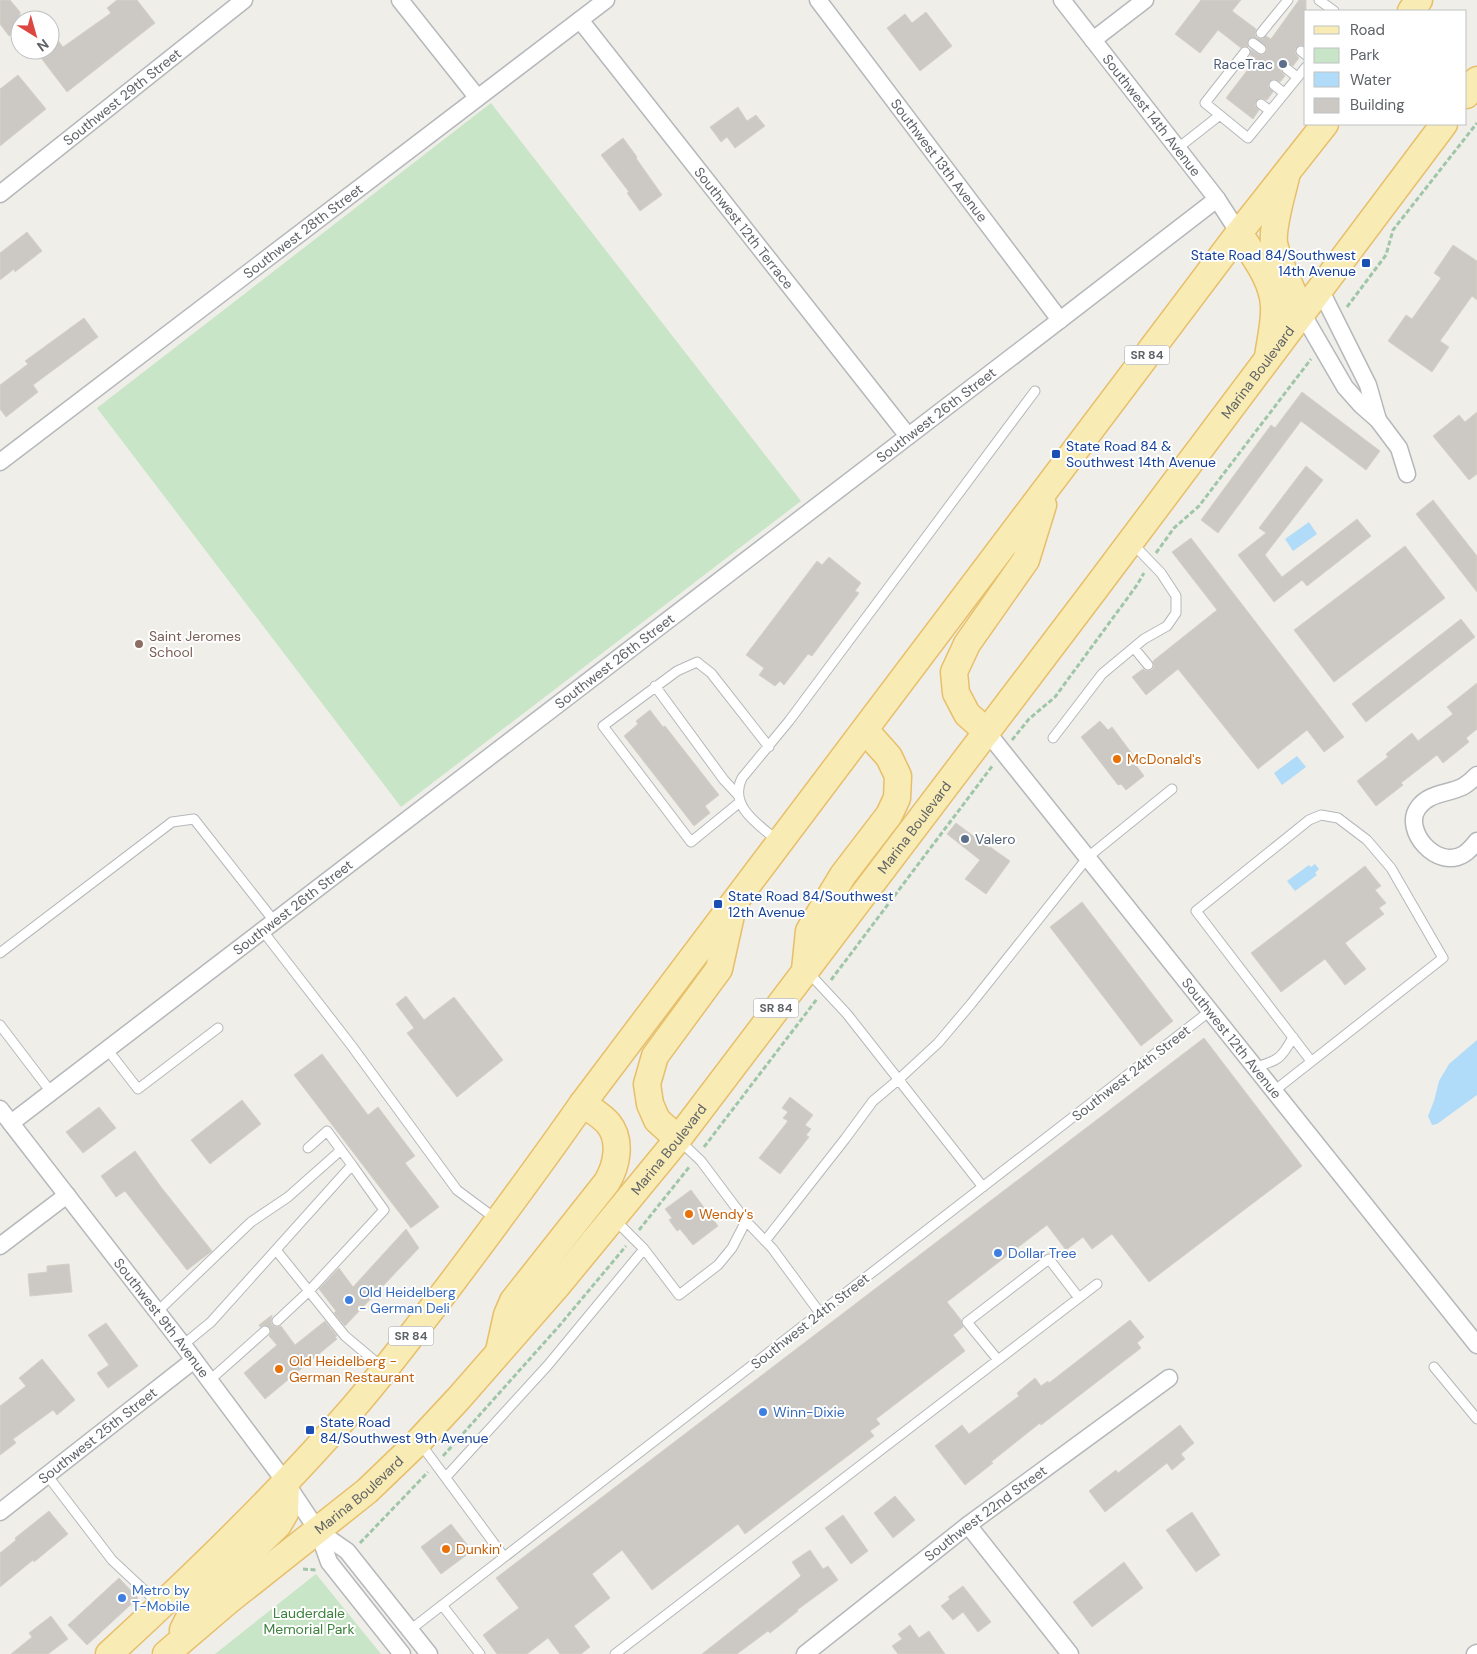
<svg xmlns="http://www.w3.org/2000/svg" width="1477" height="1654" font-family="'DM Sans',sans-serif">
<rect width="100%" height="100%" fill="#f0eee8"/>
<path fill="#c8e5c7" d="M491 103 801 501 401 807 97 408Z
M316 1574 381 1654H215Z"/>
<path fill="#b0dcf9" d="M1309 522 1317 534 1293 551 1285 539Z
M1297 756 1306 767 1282 785 1274 773Z
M1315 864 1319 869 1315 873 1317 875 1295 891 1287 881 1309 865 1311 867Z
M1477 1040V1095L1437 1124 1432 1125 1428 1116 1434 1101 1439 1081 1449 1064Z"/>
<path fill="#ccc9c5" stroke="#d5d0c7" d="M0 0H10L20 12V27L9 36 0 24Z
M117 0H137L155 23 67 92 35 50H50V30L63 47 111 13 107 8Z
M1201 0H1241L1232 11 1256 29 1255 35 1257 38 1263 39 1266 36 1271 39 1299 0H1306V47L1301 45 1296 48 1295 53 1299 58 1293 66 1287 63 1282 66 1281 71 1285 76 1280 82 1274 79 1269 82 1268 87 1273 92 1267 100 1261 98 1256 101 1255 106 1259 110 1253 119 1226 98 1256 59 1250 55V49L1258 54 1263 55 1267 50 1266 46 1253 37 1248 40V47L1245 46 1241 48 1218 30 1200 53 1175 34Z
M926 12 952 46 920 71 887 28 905 14 912 23Z
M18 75 46 109 0 146V89Z
M738 107 747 121 756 115 765 126 735 148 727 137 721 142 710 127Z
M623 138 637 157 636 158 662 195 640 211 627 193 629 192 601 155Z
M27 232 42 251 15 272 14 269 0 280V253Z
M1453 245 1477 261V300L1472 296 1440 341 1449 347 1432 372 1388 341 1406 315 1412 319 1441 278 1434 273Z
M84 318 98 337 33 385 38 392 6 417 0 409V385L28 364 25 361Z
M1302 392 1380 451 1366 470 1301 421 1218 533 1201 520 1271 425 1275 428Z
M1477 412V474L1469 480 1433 436 1459 415 1465 422Z
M1306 466 1323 480 1265 555 1282 577 1357 519 1371 536 1307 586 1302 580 1274 602 1238 555 1266 533 1259 528Z
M1433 500 1477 556V592L1416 514Z
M1191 538 1344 737 1324 752 1307 730 1258 769 1178 669 1146 695 1132 677 1143 669 1146 671 1152 670 1154 667 1153 661 1217 610 1172 552Z
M1405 546 1445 598 1334 682 1294 630Z
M829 557 861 583 855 591 859 593 812 656 808 654 784 685 780 681 775 686 759 675 764 668 746 655 817 561 822 565Z
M1461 619 1475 637 1366 722 1352 704Z
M1477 683V729L1466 738 1469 742 1443 763 1437 755 1401 783 1403 785 1376 806 1357 781 1388 757 1386 754 1412 733 1418 741 1453 714 1447 707Z
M650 710 663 727 665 726 719 795 705 806 710 813 694 826 624 736 638 724 636 721Z
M1100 721 1108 730 1112 727 1139 763 1136 765 1144 776 1126 790 1121 784 1118 785 1081 737Z
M956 823 989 848 990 847 1010 861 986 894 965 879 980 860 947 834Z
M1365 866 1381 886 1375 890 1386 903 1379 908 1384 914 1345 943 1366 969 1345 985 1325 959 1281 992 1251 953Z
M1082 902 1173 1021 1141 1046 1050 927Z
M406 996 424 1020 454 997 503 1060 457 1097 407 1033 414 1028 396 1004Z
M1204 1038 1302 1166 1149 1282 1112 1234 1092 1249 1083 1237 1066 1250 1047 1225 947 1302 961 1320 963 1327 953 1335 965 1351 876 1419 880 1424 870 1431 874 1436 745 1534 738 1524 652 1590 622 1550 592 1574 610 1598 574 1626 590 1647 581 1654H560L548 1638 527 1654H497L483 1635 519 1608 496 1578Z
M322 1054 368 1115 378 1107 415 1156 405 1163 439 1207 411 1228 294 1075Z
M790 1097 813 1115 805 1125 811 1129 806 1135 809 1137 780 1174 759 1158 788 1121 783 1118 788 1112 782 1108Z
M242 1100 261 1124 210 1164 191 1140Z
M99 1107 116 1128 83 1153 66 1132Z
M135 1151 161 1187 212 1251 187 1270 125 1191 116 1197 101 1176Z
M691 1190 718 1226 693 1245 680 1229 677 1231 669 1220 672 1218 665 1209Z
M406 1229 419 1248 345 1326 334 1313 336 1311 319 1289 339 1268 353 1287Z
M69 1264 72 1292 30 1296 28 1274 47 1272V1266Z
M272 1315 271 1322 272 1325 276 1327 281 1326 295 1345 325 1321 337 1336 335 1337 337 1339 265 1399 244 1373 277 1345 269 1336 271 1332 269 1327 264 1325 260 1327 259 1325Z
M1130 1320 1144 1337 1137 1343 1141 1348 1041 1425 1040 1423 991 1462 993 1463 965 1485 935 1446 962 1425 969 1434 1019 1396 1017 1393 1035 1378 1041 1386 1048 1381 1049 1383Z
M106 1323 138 1366 108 1388 97 1373 109 1365 88 1335Z
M42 1359 75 1400 57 1415 53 1410 13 1439 16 1443 0 1455V1406L26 1386 19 1378Z
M1180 1425 1194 1443 1181 1454 1185 1459 1172 1470 1167 1463 1105 1512 1089 1491 1116 1470 1118 1473Z
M895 1496 915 1520 893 1538 874 1513Z
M49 1511 68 1534 34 1562 33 1560 0 1587V1553L16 1540 15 1538Z
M1192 1512 1220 1555 1196 1572 1166 1530Z
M843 1515 868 1551 851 1564 825 1528Z
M451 1524 472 1551 441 1574 421 1547Z
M810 1550 823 1569 828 1566 838 1580 797 1610 798 1611 770 1633 768 1631 737 1654H702L801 1576 792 1562Z
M1124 1562 1143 1588 1092 1627 1073 1602Z
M119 1578 138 1598 87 1645 68 1625Z
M963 1586 991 1622 978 1632 963 1612 953 1620 941 1606 950 1599 948 1597Z
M51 1616 68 1639 48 1654H11L32 1637 29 1633Z
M910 1625 919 1638 929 1631 945 1654H898L892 1646 902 1639 898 1634Z"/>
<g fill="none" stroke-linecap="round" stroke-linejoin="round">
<g stroke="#b5b8bb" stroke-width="11">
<path id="lane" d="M1319 0 1334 11
M1261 33 1288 0
M1253 43 1261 49
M1301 51 1306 55
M1245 52 1205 103 1248 138 1306 67
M1287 69 1297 77
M1274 85 1284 93
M1261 104 1270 111
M1178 148 1220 115
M1134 648 1148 665
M655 686 724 780 738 795
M1053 738 1102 674 1144 639 1167 626 1176 613V596L1161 573 1132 543
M740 802 691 842 603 726 677 671 697 662 711 673 769 747
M778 841C759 825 728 806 742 778L789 721 1035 391
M262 930 351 1045 457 1190 496 1219
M0 953 172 822 194 819 274 921
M807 971 847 1014 983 1187
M0 1025 51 1092
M107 1049 138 1089 218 1028
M1255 1067C1278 1061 1282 1058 1293 1037
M1274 1091 1443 958 1391 868 1367 840 1338 818 1321 815 1309 820 1196 911 1311 1061
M680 1141 701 1161 746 1221 772 1248 820 1313
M615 1220 644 1249 679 1295 718 1265 732 1248 746 1221
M765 1241 845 1139 873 1101 898 1080 938 1043 971 1004 1088 857 1172 789
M276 1250 345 1336 383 1368
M157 1312 251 1222 288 1197 341 1150
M277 1321 309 1291 384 1210 352 1165
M183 1345 211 1322 352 1165 327 1131 308 1148
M998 1360 967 1322 1049 1259 1079 1298
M1434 1367 1477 1419
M210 1380 265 1331
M420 1443 504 1557
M47 1475 112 1560 160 1605
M446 1477 548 1365 644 1249
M442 1605 480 1654
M410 1630 1210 1011
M615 1654 1097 1284"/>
</g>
<g stroke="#b5b8bb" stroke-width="19">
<g id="street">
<path d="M400 0 477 97"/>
<path id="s1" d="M818 0 1060 320"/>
<path id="s2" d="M1062 0 1217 199 1239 233"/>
<path id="s3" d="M580 20 908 436"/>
<path d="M1093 40 1145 0"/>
<path id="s4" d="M0 194 244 0"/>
<path d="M1320 289 1368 385 1378 420"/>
<path d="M1302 313 1345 387 1361 405 1378 420 1399 448 1407 474"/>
<path id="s5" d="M0 462 606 0"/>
<path id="s6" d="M987 732 1477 1345"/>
<path d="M1477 775C1472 780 1468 784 1462 787 1447 794 1428 793 1418 808 1402 830 1437 871 1464 854 1469 851 1473 846 1477 841"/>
<path id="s7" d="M0 1109 183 1345 286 1483 318 1531 329 1562 402 1654"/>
<path id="s8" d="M11 1123 1060 320 1217 199"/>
<path d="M0 1246 67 1195"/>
<path id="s9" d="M0 1512 194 1360"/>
<path d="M968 1525 1070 1654"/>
<path d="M318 1531 347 1551 429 1654"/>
<path id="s10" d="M805 1654 968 1525 1169 1378"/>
<path d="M1475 1654 1477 1653"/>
</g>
</g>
<g stroke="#e7bf6a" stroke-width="29">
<g id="primary">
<path d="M1411 11 1419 0"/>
<path d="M1466 95 1477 80"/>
<path d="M1286 177C1282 194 1272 227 1274 243 1278 264 1294 293 1302 313"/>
<path d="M1239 233C1253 255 1273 280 1274 306 1275 322 1270 341 1268 357"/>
<path d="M987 732 967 714 956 693 954 672 967 644 1026 560 1043 505"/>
<path d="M805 970 809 931 843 875 889 815 897 798 898 776 889 757 865 730"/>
<path d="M678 1139 657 1120 650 1104 647 1084 655 1056 719 969 731 915"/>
<path d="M499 1351 507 1315 513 1301 607 1182C617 1165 622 1140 608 1123 601 1115 591 1110 583 1103"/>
<path d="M183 1630 195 1606 278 1525 285 1513 286 1483"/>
<path d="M109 1654C194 1576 278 1495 353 1408 386 1370 416 1329 447 1289 493 1228 539 1166 583 1103L1239 233 1325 124"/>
<path id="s11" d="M166 1654 228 1601 367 1491 419 1441 459 1398 557 1286 678 1139 1095 589 1444 124"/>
</g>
</g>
<path stroke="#a0c6aa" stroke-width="3" stroke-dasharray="5 2.5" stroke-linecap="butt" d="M1347 307 1386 255 1393 230 1477 123
M1156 553 1174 528 1199 506 1311 359
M1012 740 1029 719 1055 697 1137 585 1144 573
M831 980 993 765
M704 1147 817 999
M639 1230 690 1166
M443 1456 560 1325 626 1246
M360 1543 428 1472
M303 1569 316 1570"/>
<use href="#lane" stroke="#fff" stroke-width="9"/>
<use href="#street" stroke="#fff" stroke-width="16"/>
<use href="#primary" stroke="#f9ebb4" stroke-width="26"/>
</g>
<g fill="#5c6f8a" stroke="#fff" stroke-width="2">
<circle cx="1283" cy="64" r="5"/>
<circle cx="965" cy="839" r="5"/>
</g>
<g fill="#1a4fb4" stroke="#fff" stroke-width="2">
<rect x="1361" y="258" width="10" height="10" rx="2.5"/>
<rect x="1051" y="449" width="10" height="10" rx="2.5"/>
<rect x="713" y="899" width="10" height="10" rx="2.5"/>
<rect x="305" y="1425" width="10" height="10" rx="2.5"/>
</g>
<circle fill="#8d6e63" stroke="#fff" stroke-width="2" cx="139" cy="644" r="5"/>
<g fill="#e8710a" stroke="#fff" stroke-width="2">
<circle cx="1117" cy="759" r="5"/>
<circle cx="689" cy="1214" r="5"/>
<circle cx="279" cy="1369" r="5"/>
<circle cx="446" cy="1549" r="5"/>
</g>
<g fill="#3f7fe0" stroke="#fff" stroke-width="2">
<circle cx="998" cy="1253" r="5"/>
<circle cx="349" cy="1300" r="5"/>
<circle cx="763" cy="1412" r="5"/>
<circle cx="122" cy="1598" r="5"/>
</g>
<g text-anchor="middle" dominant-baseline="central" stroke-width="4" stroke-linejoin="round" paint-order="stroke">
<g fill="#fff" stroke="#8f9295" stroke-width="1">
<rect x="1124.5" y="345.5" width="45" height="19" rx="4"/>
<rect x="753.5" y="998.5" width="45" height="19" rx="4"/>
<rect x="388.5" y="1326.5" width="45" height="19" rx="4"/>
</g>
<g font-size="12" font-weight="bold" fill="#5f6367">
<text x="1147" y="355">SR 84</text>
<text x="776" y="1008">SR 84</text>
<text x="411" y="1336">SR 84</text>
</g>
<g font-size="14" fill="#4e5e75" stroke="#fff" text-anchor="end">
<text x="1273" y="64">RaceTrac</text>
<text x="975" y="839" text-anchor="start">Valero</text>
</g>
<g font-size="14" fill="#5f6367" stroke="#fff">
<text stroke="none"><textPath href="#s4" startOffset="156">Southwest 29th Street</textPath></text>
<text stroke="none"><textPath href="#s2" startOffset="146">Southwest 14th Avenue</textPath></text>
<text stroke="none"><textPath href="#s1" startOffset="201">Southwest 13th Avenue</textPath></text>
<text stroke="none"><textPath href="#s3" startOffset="265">Southwest 12th Terrace</textPath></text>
<text stroke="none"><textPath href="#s5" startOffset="381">Southwest 28th Street</textPath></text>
<text stroke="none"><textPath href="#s11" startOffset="1690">Marina Boulevard</textPath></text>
<text stroke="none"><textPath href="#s8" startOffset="1165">Southwest 26th Street</textPath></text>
<text stroke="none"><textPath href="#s8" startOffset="760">Southwest 26th Street</textPath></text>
<text stroke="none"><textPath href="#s11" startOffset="1120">Marina Boulevard</textPath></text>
<text stroke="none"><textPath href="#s8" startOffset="355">Southwest 26th Street</textPath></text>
<text stroke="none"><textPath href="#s6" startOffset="392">Southwest 12th Avenue</textPath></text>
<text transform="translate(1131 1073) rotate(-38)">Southwest 24th Street</text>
<text stroke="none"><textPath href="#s11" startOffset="715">Marina Boulevard</textPath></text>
<text stroke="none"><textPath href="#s7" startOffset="264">Southwest 9th Avenue</textPath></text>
<text transform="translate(810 1321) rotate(-38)">Southwest 24th Street</text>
<text stroke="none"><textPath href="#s9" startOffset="124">Southwest 25th Street</textPath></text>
<text stroke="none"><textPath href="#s11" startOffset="250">Marina Boulevard</textPath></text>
<text stroke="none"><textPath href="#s10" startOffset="229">Southwest 22nd Street</textPath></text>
</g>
<g font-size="14" fill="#164399" stroke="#fff" text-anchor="start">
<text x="1356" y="255" text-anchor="end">State Road 84/Southwest<tspan x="1356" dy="16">14th Avenue</tspan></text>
<text x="1066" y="446">State Road 84 &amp;<tspan x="1066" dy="16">Southwest 14th Avenue</tspan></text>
<text x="728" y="896">State Road 84/Southwest<tspan x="728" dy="16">12th Avenue</tspan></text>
<text x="320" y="1422">State Road<tspan x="320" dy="16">84/Southwest 9th Avenue</tspan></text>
</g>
<g font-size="14" fill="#785e54" stroke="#fff" text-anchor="start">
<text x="149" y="636">Saint Jeromes<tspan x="149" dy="16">School</tspan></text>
</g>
<g font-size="14" fill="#c56008" stroke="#fff" text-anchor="start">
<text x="1127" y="759">McDonald's</text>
<text x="699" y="1214">Wendy's</text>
<text x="289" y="1361">Old Heidelberg -<tspan x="289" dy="16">German Restaurant</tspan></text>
<text x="456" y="1549">Dunkin'</text>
</g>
<g font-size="14" fill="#366cbe" stroke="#fff" text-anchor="start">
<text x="1008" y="1253">Dollar Tree</text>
<text x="359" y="1292">Old Heidelberg<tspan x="359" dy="16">- German Deli</tspan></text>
<text x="773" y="1412">Winn-Dixie</text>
<text x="132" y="1590">Metro by<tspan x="132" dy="16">T-Mobile</tspan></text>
</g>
<g font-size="14" fill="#3c813c" stroke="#fff">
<text x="309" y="1613">Lauderdale<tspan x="309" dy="16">Memorial Park</tspan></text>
</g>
</g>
<rect x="1304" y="10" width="162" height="115" fill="#ffffff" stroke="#bfc1c2"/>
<rect x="1314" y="26" width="25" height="8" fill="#f9ebb4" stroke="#bfc1c2"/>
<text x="1350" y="35" font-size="15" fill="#5f6367">Road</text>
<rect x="1314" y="48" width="25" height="15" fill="#c8e5c7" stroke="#bfc1c2"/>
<text x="1350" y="60" font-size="15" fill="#5f6367">Park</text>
<rect x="1314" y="72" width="25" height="15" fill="#b0dcf9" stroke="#bfc1c2"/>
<text x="1350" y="85" font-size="15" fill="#5f6367">Water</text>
<rect x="1314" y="98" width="25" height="15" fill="#ccc9c5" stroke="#bfc1c2"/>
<text x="1350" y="110" font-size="15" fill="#5f6367">Building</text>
<g transform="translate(35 35) rotate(143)"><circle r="24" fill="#ffffff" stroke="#bfc1c2"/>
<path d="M0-4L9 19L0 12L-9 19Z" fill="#dd4741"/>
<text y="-8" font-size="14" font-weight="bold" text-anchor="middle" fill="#5f6367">N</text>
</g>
</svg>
